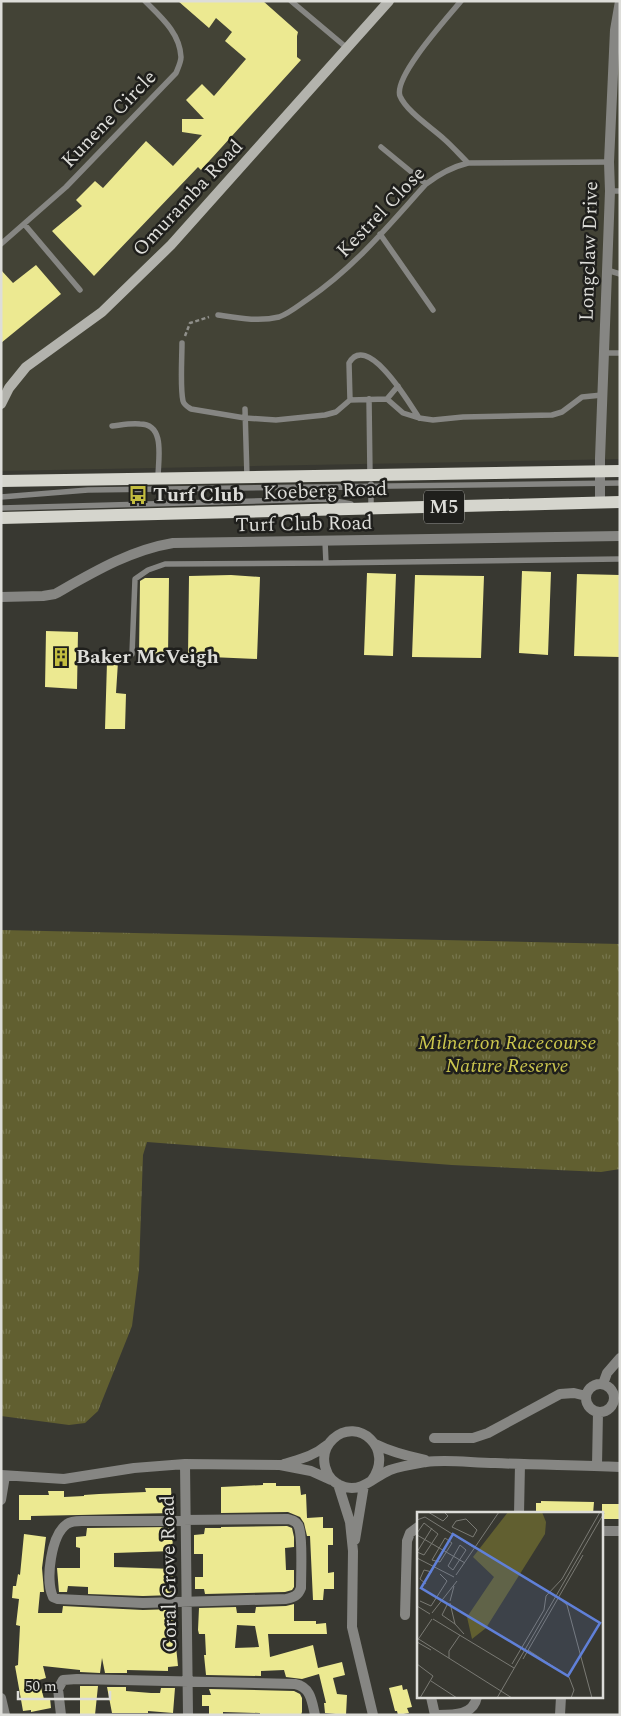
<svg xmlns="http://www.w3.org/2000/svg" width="621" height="1716" font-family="Spectral,serif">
<defs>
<pattern id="park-tufts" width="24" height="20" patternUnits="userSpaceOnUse" patternTransform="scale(1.25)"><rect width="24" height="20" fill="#615f30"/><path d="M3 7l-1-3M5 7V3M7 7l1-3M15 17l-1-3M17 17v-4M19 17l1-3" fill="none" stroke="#77764d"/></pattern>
</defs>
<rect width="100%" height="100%" fill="#383831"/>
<path fill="#434336" d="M1 1H620V459L1 471Z"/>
<path fill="url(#park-tufts)" d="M1 930 620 944V1169L601 1172 452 1165 147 1142 143 1155 139 1270 132 1326 98 1411 85 1423 69 1425 1 1416Z"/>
<path fill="#ece991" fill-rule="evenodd" d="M178 1H263L298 32 297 36V57L301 60 201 170 198 167 94 276 52 231 82 206 76 200 95 181 103 188 146 141 173 166 202 135 182 132V119H204L186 100 202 84 214 96 246 59 225 41 232 32 216 18 209 28Z
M36 265 61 294 1 343V270L13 283Z
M522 571 551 572 548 655 519 653Z
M367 573 396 574 393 656 364 655Z
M577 574 620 575V657L574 656Z
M231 575 260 577 257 659 188 656 189 576Z
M415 575 484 576 481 658 412 657Z
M145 578H169L168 656 139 655 140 581Z
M46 631 78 632 77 689 45 687Z
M107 662H118L116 693 126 694 125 729H105Z
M263 1483H276V1486H300L301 1495 306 1494 307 1518 323 1517V1528H333V1545H328V1573L334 1572V1589H324L323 1600H313L310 1536H307L304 1523 300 1517 288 1512 221 1513V1487L263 1485Z
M145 1488H171L172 1505H175L174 1513 31 1516V1520H19V1495H49L48 1491H64V1497L84 1496V1495L99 1494 146 1492Z
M541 1501 594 1502 593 1514H536V1503H541Z
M602 1504H620V1519H602Z
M287 1526 292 1528 294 1537V1547L285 1548 286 1570H294V1587L292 1590 285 1592 205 1594 204 1589H195V1577H203V1554H194V1535L204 1534 205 1528H221V1527Z
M172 1527 173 1551 114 1553V1567L174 1569V1595L143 1596 88 1594V1587L68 1586 67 1592H59L57 1568H80V1548L76 1547V1537L86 1536 87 1528Z
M24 1534 46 1537 42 1568 44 1592H40L38 1613H62L63 1606 143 1610 174 1609 173 1646H176L178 1666 168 1667V1671L127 1670V1673H105L102 1658 100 1673 80 1672V1670L43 1666 46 1678 39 1680 44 1699 50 1698 51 1708 31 1712V1710L23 1711 15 1666 18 1665 20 1626 16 1625 19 1599 12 1598 13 1586H16L18 1574 20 1575Z
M294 1604V1621H316V1624L326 1623 327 1634H268L270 1657 313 1645 318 1668 342 1662 345 1675 333 1678 337 1694 347 1695 346 1715 325 1713 324 1703H326L319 1674 302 1679 286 1677 284 1670 261 1671V1676L206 1675 204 1655H206L205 1634H199L198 1630 199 1608 236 1607 237 1613H255L256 1607 286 1606ZM237 1625 255 1626 259 1647 235 1648Z
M402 1685 403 1690 407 1689 412 1707 407 1708 409 1713 398 1715 397 1711H395L389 1688Z
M80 1686H98L95 1715H80Z
M107 1687H126V1691L151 1693H160L161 1688H175L173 1713 148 1711V1713H112Z
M209 1689 294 1691 300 1694 302 1698V1712L301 1715H260V1713L223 1712V1715H209V1706H202V1695H211Z"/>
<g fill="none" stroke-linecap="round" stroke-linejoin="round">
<path stroke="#90908b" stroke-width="2.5" stroke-dasharray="4 2.5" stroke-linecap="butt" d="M185 336 190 323 209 317"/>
<path stroke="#868683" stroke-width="5.5" d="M291 1 347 48
M461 1C448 17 393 77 400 96 406 111 432 128 444 139 452 146 460 155 468 163
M381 147 426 184
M610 191H620
M25 225 80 290
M380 234 433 310
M1 244 66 187 176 73C178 68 181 62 181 57 180 33 161 17 145 1
M607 270 620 274
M218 315C238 318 259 322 279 317 290 313 299 305 308 299 355 267 388 226 426 184 439 174 452 167 468 163L609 162
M182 343C182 357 180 388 183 401 184 405 188 407 191 409L245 418 276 420 325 415 336 412 350 400 387 399 403 413 419 418 433 420 463 417 552 415 562 412 582 397 602 395
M604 353H620
M369 399 370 475
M387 399 398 386
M350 400 349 363C367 331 410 404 419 418
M245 409 247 477
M112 426C121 425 131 423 140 424 166 424 158 460 158 478
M371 484V508
M1 497 88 490 620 483
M1 508 325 499 351 504
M325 541 326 563 620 559
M132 654 135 579 148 570 165 564 326 563"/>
<path stroke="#868683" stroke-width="10" d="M600 502V459L610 191 609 162 615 30 620 1
M1 597 43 596 55 594C92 573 130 550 173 543L620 536
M586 1398a14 14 0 1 1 28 0a14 14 0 1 1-28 0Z
M603 1384 607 1373 620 1358
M434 1438H473L488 1433 560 1394 574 1393 586 1396
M375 1444C391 1452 407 1456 425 1460
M185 1464 188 1715
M284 1464C300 1459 314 1456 327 1445
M597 1466 598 1412
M1 1475 64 1479 134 1468 185 1464 280 1465 311 1471 331 1480
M372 1480C395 1449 358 1416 333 1439 317 1454 324 1482 345 1487 363 1492 375 1476 390 1470 401 1466 414 1464 426 1462 448 1459 473 1463 495 1463 536 1465 578 1465 620 1467
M338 1484 350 1522 353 1551 352 1627 373 1715
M1 1500 5 1476
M519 1514 520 1464
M288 1519C292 1520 296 1521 298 1525 303 1533 301 1576 301 1588 298 1596 294 1597 286 1599L143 1603 58 1599 53 1597C45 1580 51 1535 67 1524 71 1521 77 1521 82 1521Z
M602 1531H620
M355 1540 364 1485
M405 1615 407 1541 410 1533 418 1527
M431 1697 435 1715
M1 1698 5 1715
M61 1715 58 1689 63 1680 77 1679 295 1684C311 1687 312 1702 315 1715
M435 1715C453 1715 473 1716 477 1697
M560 1715 561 1697"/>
<path stroke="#b3b3ad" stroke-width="10" d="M1 404 9 388 26 367 102 312 171 245 389 1"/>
<path stroke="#d5d5cd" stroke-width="12" d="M1 481 620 471
M1 518 620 502"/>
</g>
<defs>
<g id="bus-bare" transform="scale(1.5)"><path d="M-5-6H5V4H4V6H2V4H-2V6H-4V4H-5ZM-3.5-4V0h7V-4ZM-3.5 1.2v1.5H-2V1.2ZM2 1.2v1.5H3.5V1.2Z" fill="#c3bd3f" stroke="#1f1f1c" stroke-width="2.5" paint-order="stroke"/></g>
<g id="building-bare" transform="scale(1.5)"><path d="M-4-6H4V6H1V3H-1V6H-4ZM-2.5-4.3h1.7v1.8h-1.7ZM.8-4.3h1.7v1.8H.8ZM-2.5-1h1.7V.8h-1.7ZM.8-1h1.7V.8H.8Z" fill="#c3bd3f" stroke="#1f1f1c" stroke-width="2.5" paint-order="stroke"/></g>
</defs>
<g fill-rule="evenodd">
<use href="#bus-bare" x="138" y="495"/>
<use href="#building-bare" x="61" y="657"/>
</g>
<g text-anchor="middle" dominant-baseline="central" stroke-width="5" stroke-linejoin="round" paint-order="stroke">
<rect fill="#1f1f1c" stroke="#a4a4a0" stroke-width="1" x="424" y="490.5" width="40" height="33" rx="4"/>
<g font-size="19" font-weight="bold" fill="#ddddd9">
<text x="444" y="507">M5</text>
</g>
<g font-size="20" fill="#ddddd9" stroke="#1f1f1c">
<text transform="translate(109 119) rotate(-46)">Kunene Circle</text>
<text transform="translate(188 198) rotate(-47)">Omuramba Road</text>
<text transform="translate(381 212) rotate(-46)">Kestrel Close</text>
<text transform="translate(589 251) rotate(-88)">Longclaw Drive</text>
<text transform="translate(325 491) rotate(-2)">Koeberg Road</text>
<text transform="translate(304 524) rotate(-1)">Turf Club Road</text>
<text transform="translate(169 1574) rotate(-91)">Coral Grove Road</text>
</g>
<g font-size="20" font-weight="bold" fill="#ddddd9" stroke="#1f1f1c" text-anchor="start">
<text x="153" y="495">Turf Club</text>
<text x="76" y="657">Baker McVeigh</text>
</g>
<g font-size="20" font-style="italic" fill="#cbc64e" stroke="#1f1f1c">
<text x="507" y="1043">Milnerton Racecourse<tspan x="507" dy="23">Nature Reserve</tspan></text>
</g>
</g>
<g transform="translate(417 1512)">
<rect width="186" height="186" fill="#383831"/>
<path d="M91 0H125L129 10 128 22 69 116 55 127 50 105 77 65 56 45Z" fill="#615f30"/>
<path fill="none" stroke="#7a7a74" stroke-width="1" d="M11 0 26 9 31 4 27 0M49 7 60 18 56 25 35 15 39 9ZM0 8 8 5 56 35M0 21 7 11 21 22 7 43 0 40M0 23 48 51M28 26 35 31 23 50 15 48ZM43 33 49 38 36 58 31 54ZM0 40 15 16M0 46 37 65M39 63 82 0M9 72 3 67 7 58 15 60M140 84 150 93 175 186M3 89 14 94 30 69 23 62M33 89 37 74M31 91 25 103 38 112M33 91 38 112 47 122M0 94 13 102M15 101 40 69M16 107 97 156M0 126 95 186M0 129 15 107M0 130 14 138M111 138 152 165 157 178 154 186M32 146V139L43 123M106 147 166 43M0 152 16 164 3 186M95 152 127 98 129 84 145 67 183 0M14 169 40 186M80 186 187 1"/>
<path fill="#6080d8" fill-opacity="0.15" stroke="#6080d8" stroke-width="2.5" d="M36 22 183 111 151 164 4 76Z"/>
<rect width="186" height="186" fill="none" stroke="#ddddd9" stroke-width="2.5"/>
</g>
<rect width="621" height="1716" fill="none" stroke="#ddddd9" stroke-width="5"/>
<path d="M18 1691v8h92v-8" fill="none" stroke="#ddddd9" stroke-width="2.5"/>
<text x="25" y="1691" font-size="15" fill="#ddddd9" stroke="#1f1f1c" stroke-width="4" paint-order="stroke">50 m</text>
</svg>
